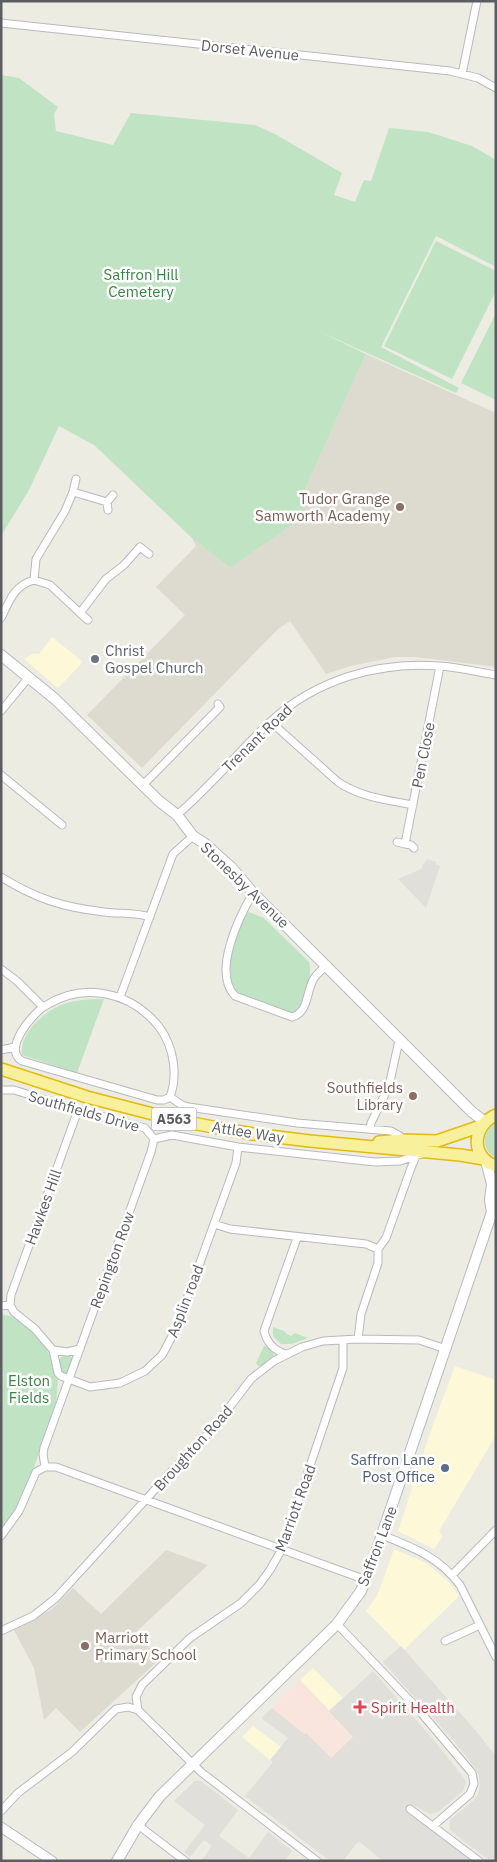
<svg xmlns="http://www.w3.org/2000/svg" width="497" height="1862" font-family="'IBM Plex Sans',sans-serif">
<rect width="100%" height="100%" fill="#edece2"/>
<path fill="#fcf8d8" d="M52 637 83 662 58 688 24 659 34 653 39 654Z
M455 1366 496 1380V1435L439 1531 443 1536 434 1549 398 1531 431 1430Z
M394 1549 428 1564 449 1582 459 1596 404 1650 366 1611 377 1596Z
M313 1668 343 1698 329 1710 300 1680Z
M253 1726 281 1747 270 1760 242 1737Z"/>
<path fill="#e0dfda" d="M427 859 436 862V864L440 866 426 908 398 879 421 869Z
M401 1646 476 1731 496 1756V1861H490L450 1830V1820L473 1801 478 1795 480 1785 479 1776 475 1768 453 1740 383 1662Z
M373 1671 433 1739 464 1778 466 1783 463 1791 438 1812 430 1814 413 1805 408 1812 473 1861H383L360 1842 357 1843 343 1861H330L245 1796 273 1762 270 1760 288 1738 261 1718 272 1708 304 1734Z
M195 1781H201L238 1810 219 1836 249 1858 268 1832 292 1851 285 1861H201L212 1846 204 1840 190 1857 184 1852 205 1825 174 1801Z"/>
<path fill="#dddbd0" d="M366 354 496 413V667L416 657H395L351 666 326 674 290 621 278 629 142 768 87 715 185 615 156 587 196 546 192 538 230 568 300 500Z
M166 1550 208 1565 135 1633 160 1659 80 1732 56 1708 44 1720 34 1668 14 1630 52 1609 73 1588 101 1614Z"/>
<path fill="#fae4de" d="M300 1680 353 1737 331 1758 306 1733 305 1734 272 1708Z"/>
<path fill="#c0e3c4" d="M1 75 19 78 58 107 54 114 56 131 113 145 131 113 255 125 275 134 342 173 334 195 355 202 364 180 371 181 389 128 428 132 472 146 496 160V267L436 236 381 347 459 388 456 393 316 330 366 354 300 500 307 514 230 568 192 538 94 445 59 426 29 490 1 536Z
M436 241 496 271V291L452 379 384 346Z
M496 313V400L461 383Z
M249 912 264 918 309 962C313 974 305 1004 296 1013L291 1014C279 1009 243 999 236 992 223 979 234 922 249 912Z
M92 999H104L77 1073 22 1055C19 1034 42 1013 61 1005 71 1001 82 1000 92 999Z
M496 1123V1158C481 1150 481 1132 496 1123Z
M1 1312 4 1315 12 1316 33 1330 41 1339 54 1364 58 1381 56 1404 23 1499 1 1533Z
M273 1327 284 1331 287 1334 291 1336 295 1333 308 1338 292 1344H281L273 1336Z
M264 1346 267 1347 275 1355 262 1366H258L256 1363Z
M70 1355 73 1359 68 1373 65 1375 61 1372 58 1360 63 1356Z"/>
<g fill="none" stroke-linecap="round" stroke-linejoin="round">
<g stroke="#b8b9be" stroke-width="9">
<path id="minor" d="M1 23 450 71 478 78 496 88
M462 74 477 1
M73 492 76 479
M108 510 107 502 113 495
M34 580 36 559 65 511 73 492 107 502
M80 613 88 620
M1 618C10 601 13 586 34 580L50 585 80 613 106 579 124 565 140 547 149 554
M1 711 29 677
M271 722 338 782C360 797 387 800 413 805
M1 775 62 825
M143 785 220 707 218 704
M177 815C211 786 239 751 271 721 316 680 378 661 439 666 458 667 477 672 496 675
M397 842 405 844 440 666
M405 844 411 845 414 848
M1 877C37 899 62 907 104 912 119 914 135 912 150 917
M253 893C239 917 212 972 235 996L292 1017C308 1013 306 994 313 980 316 974 322 970 327 965
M1 969 17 981 43 1007
M120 997 173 854 193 836
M1 1050 15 1047
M1 1090H14L78 1110 145 1128 154 1139 172 1135 238 1147 375 1162 400 1161 425 1153
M170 1097C178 1075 174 1048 160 1028 132 992 84 981 45 1006 33 1013 2 1049 22 1061L157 1100H164L170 1097 182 1105 189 1107 297 1123 391 1131 400 1136 401 1140
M370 1129 371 1123 389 1086 398 1045 401 1041
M214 1224 230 1229 366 1244 378 1249
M10 1305 11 1295 78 1110
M1 1306 10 1305 14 1312 35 1329 53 1350 58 1373 61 1376 90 1387 120 1383 145 1371 162 1355 176 1329 236 1163 238 1147
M358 1339 361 1314 378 1263V1249L386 1238 411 1168 416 1156
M53 1350 67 1352 80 1349
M286 1354C275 1351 267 1343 264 1331L297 1238
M45 1467H56L366 1580
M382 1535C414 1548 439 1557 460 1585L496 1657
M1 1536 19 1511 36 1472 45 1467 43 1454 44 1448 151 1152 154 1139
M452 1575 496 1530
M337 1624 417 1708 472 1773 474 1784 470 1794 433 1826
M1 1631 33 1616 56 1598 192 1449 212 1430 251 1379 274 1361 302 1347 323 1341 358 1339 419 1340 446 1349
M445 1641 480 1625
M138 1710 136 1697 142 1685 190 1638 241 1603 259 1585 270 1570 282 1549 343 1368V1340
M410 1809 479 1861
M1 1811 18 1793 72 1752 116 1709 128 1707 138 1710 201 1772 317 1861
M138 1825 185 1861"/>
</g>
<g stroke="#b8b9be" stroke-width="11">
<path id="tertiary" d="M1 1827 52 1861"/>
</g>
<g stroke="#b8bac0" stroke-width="12">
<path id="secondary" d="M1 655 55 699 159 801 177 815 193 836 204 843 232 868 253 893 472 1112 485 1122
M486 1161 492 1184 490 1200 492 1212
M117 1861 138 1825 160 1796 337 1624 361 1591 374 1558 492 1212 496 1207"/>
</g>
<g stroke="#e4ba0b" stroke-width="14">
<path id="trunk" d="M1 1069 87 1097 172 1119 213 1127 253 1134 310 1141 460 1155 484 1159
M496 1115C472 1125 470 1158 496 1166
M379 1142 401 1140 437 1141 481 1126"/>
</g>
<use href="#minor" stroke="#fff" stroke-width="7"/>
<use href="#tertiary" stroke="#fff" stroke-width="9"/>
<use href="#secondary" stroke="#fff" stroke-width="10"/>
<use href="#trunk" stroke="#f9f09c" stroke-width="11"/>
</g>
<g fill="#8d6e63" stroke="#fff" stroke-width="2">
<circle cx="400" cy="507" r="5"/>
<circle cx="413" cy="1096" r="5"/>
<circle cx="85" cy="1646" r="5"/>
</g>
<circle fill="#6b7280" stroke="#fff" stroke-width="2" cx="95" cy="659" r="5"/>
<circle fill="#5c6f8a" stroke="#fff" stroke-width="2" cx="445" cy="1468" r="5"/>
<path fill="#e0444e" stroke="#fff" stroke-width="2" d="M357.5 1699.5h5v5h5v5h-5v5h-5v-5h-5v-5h5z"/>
<g text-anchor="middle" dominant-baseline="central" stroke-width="5" stroke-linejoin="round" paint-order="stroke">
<rect fill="#fff" stroke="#8c8e91" stroke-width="1" x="151.5" y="1107.5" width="45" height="23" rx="4"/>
<g font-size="14" font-weight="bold" fill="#5b5d62">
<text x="174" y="1119">A563</text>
</g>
<g font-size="15" fill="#5b5d62" stroke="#fff">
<text transform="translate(250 50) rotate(6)">Dorset Avenue</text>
<text transform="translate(257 738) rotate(-44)">Trenant Road</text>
<text transform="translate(423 755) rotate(-79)">Pen Close</text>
<text transform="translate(245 885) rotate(44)">Stonesby Avenue</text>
<text transform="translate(84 1111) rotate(16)">Southfields Drive</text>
<text transform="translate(248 1132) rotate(9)">Attlee Way</text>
<text transform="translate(43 1207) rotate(-70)">Hawkes Hill</text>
<text transform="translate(112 1260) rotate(-70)">Repington Row</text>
<text transform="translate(185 1301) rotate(-69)">Asplin road</text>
<text transform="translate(193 1448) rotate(-48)">Broughton Road</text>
<text transform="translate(295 1508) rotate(-70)">Marriott Road</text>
<text transform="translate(377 1546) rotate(-69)">Saffron Lane</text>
</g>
<g font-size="15" fill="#398345" stroke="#fff">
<text x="141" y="274">Saffron Hill<tspan x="141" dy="17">Cemetery</tspan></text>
<text x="29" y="1380">Elston<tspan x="29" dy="17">Fields</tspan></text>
</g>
<g font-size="15" fill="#785e54" stroke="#fff" text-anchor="end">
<text x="390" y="498">Tudor Grange<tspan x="390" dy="17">Samworth Academy</tspan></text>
<text x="403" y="1087">Southfields<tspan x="403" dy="17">Library</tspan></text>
<text x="95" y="1637" text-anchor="start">Marriott<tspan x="95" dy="17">Primary School</tspan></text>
</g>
<g font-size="15" fill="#5b616d" stroke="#fff" text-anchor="start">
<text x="105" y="650">Christ<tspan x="105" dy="17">Gospel Church</tspan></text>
</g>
<g font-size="15" fill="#4e5e75" stroke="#fff" text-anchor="end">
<text x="435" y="1459">Saffron Lane<tspan x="435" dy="17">Post Office</tspan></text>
</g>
<g font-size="15" fill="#be3a42" stroke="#fff" text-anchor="start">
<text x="371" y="1707">Spirit Health</text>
</g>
</g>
<rect width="497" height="1862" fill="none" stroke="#5b5d62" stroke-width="5"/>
</svg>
